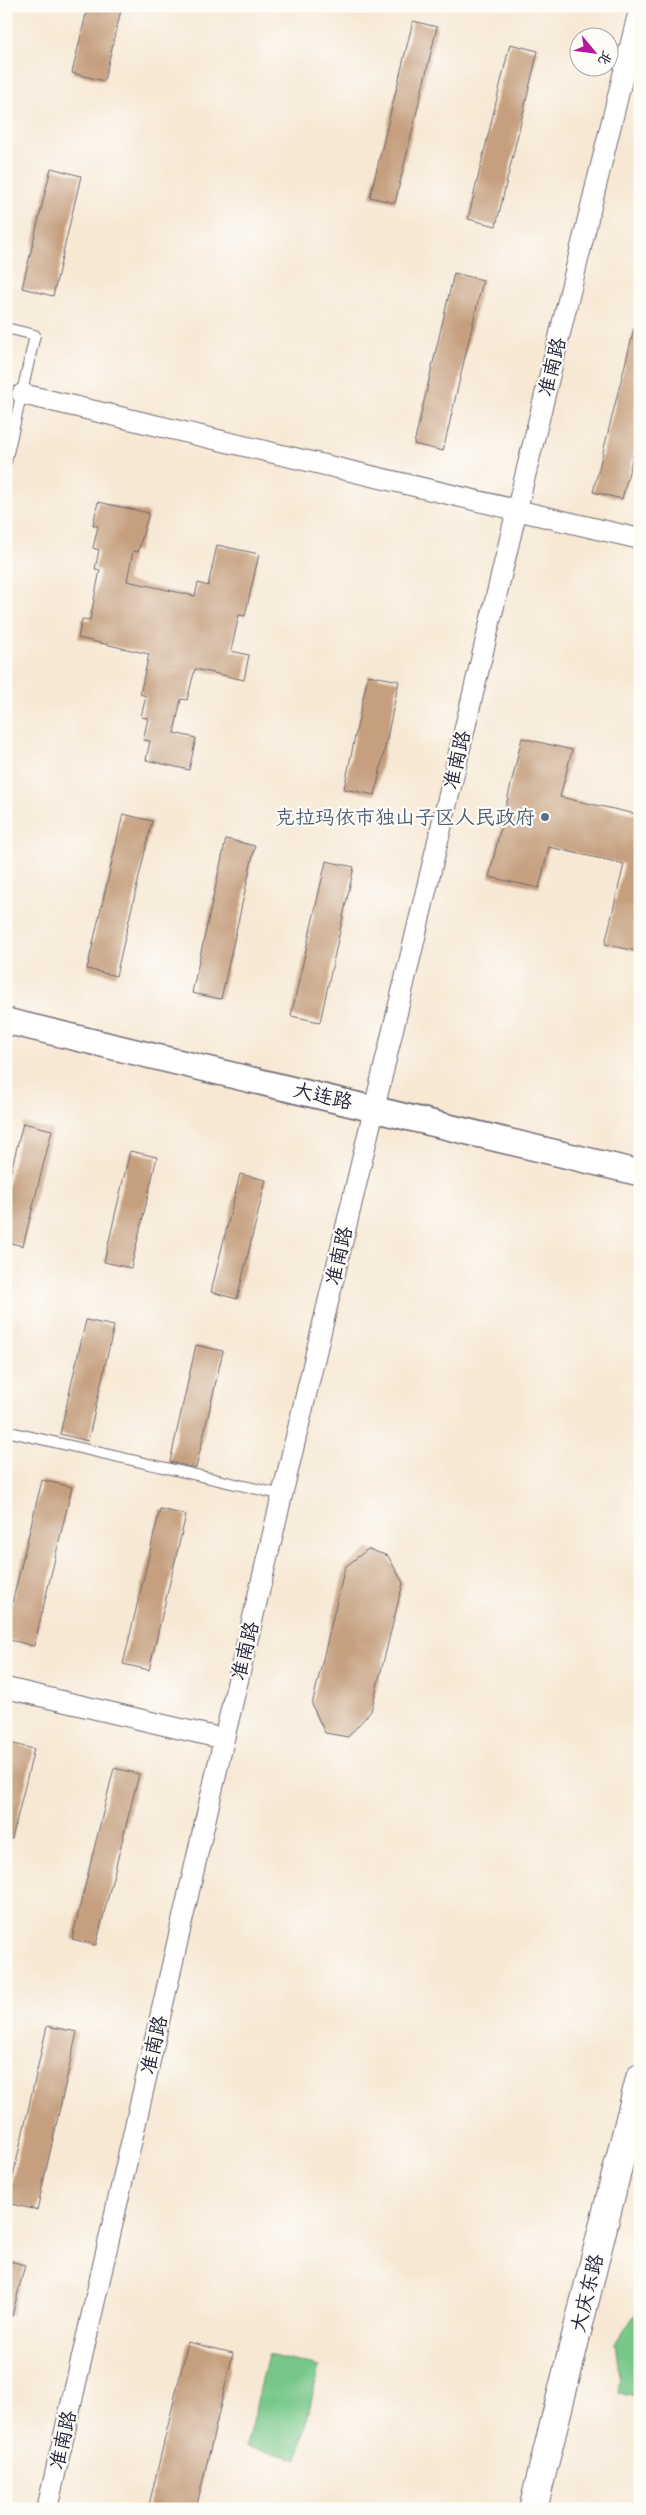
<svg xmlns="http://www.w3.org/2000/svg" width="646" height="2515" font-family="Caveat,'LXGW WenKai TC',sans-serif">
<rect width="100%" height="100%" fill="#fdfcf7"/>
<filter id="ink" filterUnits="userSpaceOnUse"><feTurbulence type="fractalNoise" baseFrequency=".02" numOctaves="2"/><feDisplacementMap in="SourceGraphic" scale="10" xChannelSelector="R" yChannelSelector="G"/><feConvolveMatrix kernelMatrix="1 2 1 2 8 2 1 2 1" color-interpolation-filters="sRGB"/></filter>
<filter id="wash" filterUnits="userSpaceOnUse"><feTurbulence type="fractalNoise" baseFrequency=".0096" numOctaves="4" result="noise"/><feDisplacementMap in="SourceGraphic" scale="20" xChannelSelector="R" yChannelSelector="G"/><feGaussianBlur stdDeviation="1.12" result="paint"/><feColorMatrix in="noise" values="0 0 0 0 0 0 0 0 0 0 0 0 0 0 0 0 0 1.4 0 .05"/><feComposite in="paint" operator="in"/></filter>
<g filter="url(#wash)">
<rect width="100%" height="100%" fill="#f7e8d4"/>
<path fill="#76c788" stroke="#4c7462" d="M640 2300V2398L618 2393 620 2376 615 2344 638 2310Z
M268 2355 319 2367 298 2459 246 2447Z"/>
<g id="blocks">
<path fill="#c59f7e" d="M88 6H122L104 81 72 73Z
M413 21 437 27 395 203 370 197Z
M510 44 538 51 496 226 468 219Z
M51 168 81 176 53 296 22 288Z
M454 273 483 280 443 451 414 444Z
M634 329 640 330V429L622 499 593 492Z
M98 502 149 513 138 552 133 551 127 581 195 596 198 583 208 586 217 545 259 554 245 616 239 615 231 651 249 655 244 680 195 669 187 700 181 699 174 733 196 738 189 770 146 760 150 741 143 740 148 718 141 717 146 696 140 694 149 654 78 638 82 619 90 620 100 570 95 569 99 550 93 548 98 526 93 525Z
M368 675 399 681 375 795 344 789Z
M522 738 572 750 560 797 640 815V952L605 944 624 864 549 847 539 888 489 877Z
M123 814 152 821 116 976 87 969Z
M226 839 255 846 221 999 192 993Z
M326 861 354 867 320 1022 291 1016Z
M23 1123 52 1130 23 1246 6 1242V1191Z
M130 1151 157 1157 131 1268 104 1262Z
M240 1174 266 1180 237 1299 211 1292Z
M86 1320 114 1326 88 1441 60 1434Z
M196 1345 223 1351 196 1468 170 1462Z
M42 1480 72 1487 34 1646 6 1639V1628Z
M160 1509 186 1515 149 1670 123 1664Z
M368 1549 388 1556 403 1583 371 1711 348 1737 325 1733 312 1705 345 1567Z
M6 1742 34 1749 12 1839 6 1838Z
M114 1768 139 1774 96 1945 72 1939Z
M47 2026 77 2032 37 2210 7 2203Z
M6 2260 25 2265 12 2316 6 2315Z
M188 2342 233 2353 196 2509H148Z"/>
</g>
</g>
<g filter="url(#ink)">
<use href="#blocks" fill-opacity="0" stroke="#6d6771" stroke-width="1"/>
<g fill="none" stroke-linecap="round" stroke-linejoin="round">
<g stroke="#6d6771" stroke-width="12">
<path id="service" d="M6 328 35 335 6 462
M6 1431 283 1495"/>
</g>
<g stroke="#6d6771" stroke-width="22">
<path id="minor" d="M22 394 640 539
M6 1688 224 1739
M47 2509 224 1739 517 509 640 6"/>
</g>
<g stroke="#6d6771" stroke-width="28">
<path id="tertiary" d="M6 1021 640 1173"/>
</g>
<g stroke="#6d6771" stroke-width="30">
<path id="secondary" d="M533 2509 640 2078"/>
</g>
<use href="#service" stroke="#fff" stroke-width="10"/>
<use href="#minor" stroke="#fff" stroke-width="20"/>
<use href="#tertiary" stroke="#fff" stroke-width="25"/>
<use href="#secondary" stroke="#fff" stroke-width="28"/>
</g>
</g>
<circle fill="#5c6f8a" stroke="#fdfcf7" stroke-width="2" cx="545" cy="817" r="5"/>
<g text-anchor="middle" dominant-baseline="central" stroke-width="4.5" stroke-linejoin="round" paint-order="stroke">
<g font-size="20" fill="#22223b" stroke="#fdfcf7">
<text transform="translate(552 367) rotate(-76)">准南路</text>
<text transform="translate(457 760) rotate(-77)">准南路</text>
<text transform="translate(323 1096) rotate(13)">大连路</text>
<text transform="translate(339 1256) rotate(-77)">准南路</text>
<text transform="translate(245 1651) rotate(-76)">准南路</text>
<text transform="translate(154 2045) rotate(-77)">准南路</text>
<text transform="translate(587 2293) rotate(-76)">大庆东路</text>
<text transform="translate(63 2440) rotate(-77)">准南路</text>
</g>
<g font-size="20" fill="#4e5e75" stroke="#fdfcf7" text-anchor="end">
<text x="535" y="817">克拉玛依市独山子区人民政府</text>
</g>
</g>
<rect width="646" height="2515" fill="none" stroke="#fdfcf7" stroke-width="25"/>
<g transform="translate(594 52) rotate(119)"><circle r="24" fill="#fdfcf7" stroke="#a5a5ac"/>
<path d="M0-4L9 19L0 12L-9 19Z" fill="#b5179e"/>
<text y="-8" font-size="14" font-weight="bold" text-anchor="middle" fill="#22223b">北</text>
</g>
</svg>
